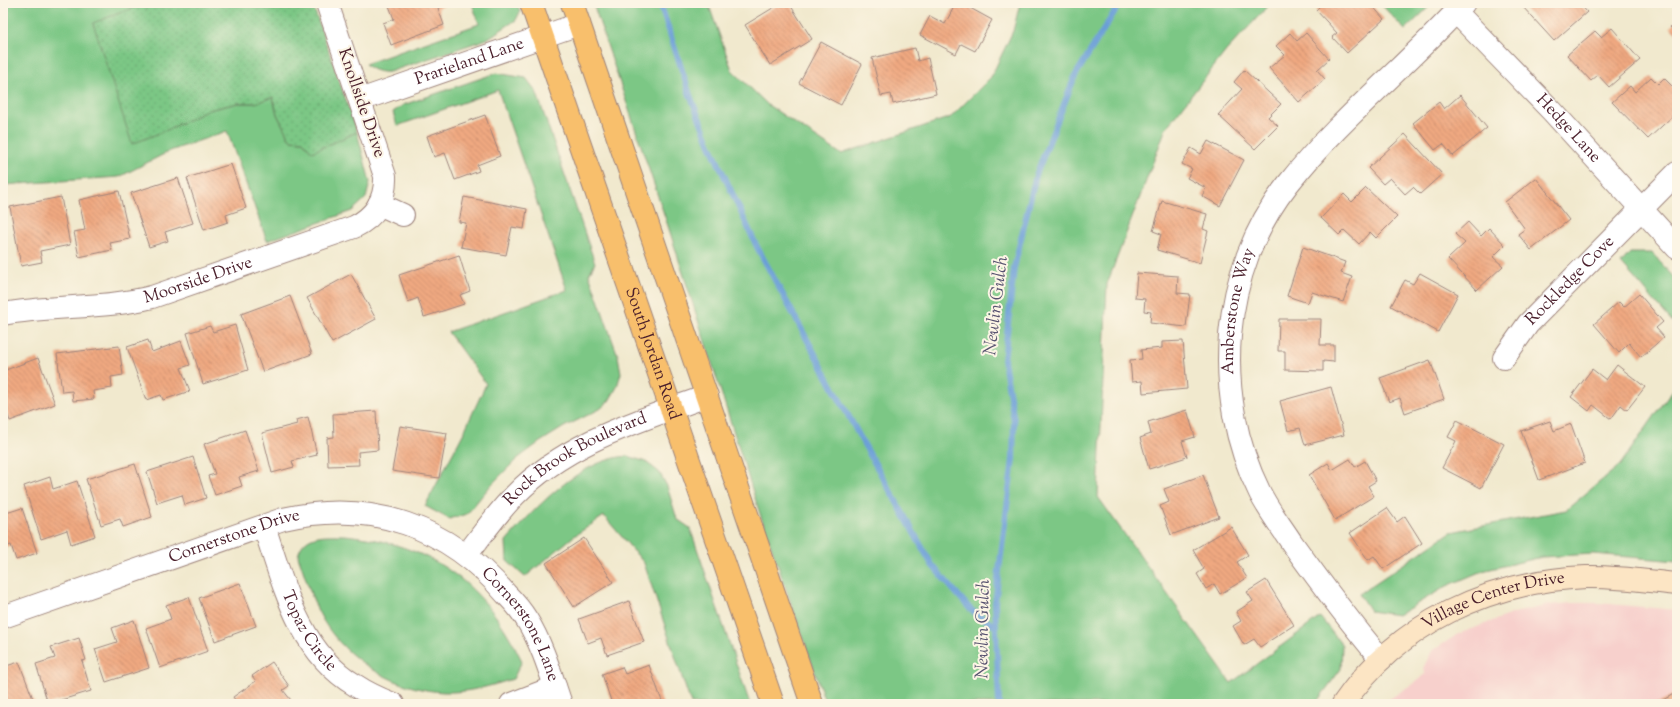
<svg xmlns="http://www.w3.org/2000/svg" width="1680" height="707" font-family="'Sorts Mill Goudy',serif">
<defs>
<pattern id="park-dots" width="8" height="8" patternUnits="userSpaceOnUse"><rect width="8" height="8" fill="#7cc785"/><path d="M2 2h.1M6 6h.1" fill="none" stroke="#6daa73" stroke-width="1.8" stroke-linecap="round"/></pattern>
<pattern id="building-back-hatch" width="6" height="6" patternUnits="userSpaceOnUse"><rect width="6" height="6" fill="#f0a981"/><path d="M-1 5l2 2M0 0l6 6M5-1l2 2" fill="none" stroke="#c4896a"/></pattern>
</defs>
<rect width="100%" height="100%" fill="#fcf5e5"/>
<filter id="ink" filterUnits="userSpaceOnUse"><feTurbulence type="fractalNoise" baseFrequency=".025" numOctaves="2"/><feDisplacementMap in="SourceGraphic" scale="8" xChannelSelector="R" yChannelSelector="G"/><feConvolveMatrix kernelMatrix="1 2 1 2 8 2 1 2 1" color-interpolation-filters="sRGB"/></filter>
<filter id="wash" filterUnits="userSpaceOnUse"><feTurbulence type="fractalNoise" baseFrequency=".012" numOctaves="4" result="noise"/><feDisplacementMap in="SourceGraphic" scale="16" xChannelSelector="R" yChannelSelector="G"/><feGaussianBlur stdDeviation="0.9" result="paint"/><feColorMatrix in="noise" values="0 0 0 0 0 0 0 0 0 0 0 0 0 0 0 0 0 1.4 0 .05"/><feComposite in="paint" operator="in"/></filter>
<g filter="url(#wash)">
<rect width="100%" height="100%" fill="#f1e9ce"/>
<path fill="#f7d0cc" d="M1572 603H1598L1677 610V704H1382L1420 679 1425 674 1424 666 1432 651 1458 634 1514 613 1549 605Z"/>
<path fill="#7cc785" stroke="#637358" d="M3 3H146L141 6 172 128 208 110 238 103H255L273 97 277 114 290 140 303 141 312 151 357 132 370 182 366 198 352 211 267 241 227 131 170 151 119 177 3 185Z
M472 3H517L520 12 516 20 487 39 389 72C381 73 371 70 365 64L479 24Z
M593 3H708L732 70 768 105 841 154 951 117 991 77 1013 31 1020 3H1271L1226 51 1166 128 1107 284 1098 497 1231 683 1320 617 1342 645 1341 669 1315 704H826L761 517 668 226Z
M1380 3H1433L1405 30Z
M496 73 526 78 536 91 595 263 589 274 618 356 621 373 617 387 609 401 600 409 564 427 540 442 517 459 491 485 467 514 449 519 425 506 463 434 486 384 448 332 567 290 498 90 397 126 393 112 403 105Z
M1630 253H1652L1677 281V327L1621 263Z
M1677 384V561L1593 554 1542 557 1482 571 1447 586 1398 615 1370 611 1359 594 1451 532 1566 510 1620 465Z
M628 456 646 462 659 472 667 486 677 519 690 528 750 704H691L644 563 604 516 574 536 525 577 507 561 506 541C536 507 580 459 628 456Z
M345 535C431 544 485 583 522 661L513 679C490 686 468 693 444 692 399 690 354 665 328 628 313 607 307 580 298 556 303 532 326 535 345 535Z"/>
<path fill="url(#park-dots)" stroke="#637358" d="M146 3H312L357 132 312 152 303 141 290 140 277 114 273 97 255 103H238L208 110 172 128 132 144 93 23Z"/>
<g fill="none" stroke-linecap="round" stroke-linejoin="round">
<path stroke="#6b9fd7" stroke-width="6" d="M660 3 690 95 710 145 757 247 861 439 932 565 971 610 996 627
M999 704 995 603 1013 459 1014 421 1004 361 1014 268 1036 175 1075 76 1120 3"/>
</g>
<g id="blocks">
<path fill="url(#building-back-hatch)" d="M388 3H443L444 6 438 8 444 25 391 45 383 23 394 19Z
M781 3H789L812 39 770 65 745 25Z
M956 3H961L992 20 975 51 961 44 956 54 920 35 930 16 945 24Z
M1323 3H1370L1384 19 1347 53 1332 37 1337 33 1316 10Z
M1526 3H1579L1587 12 1554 41 1522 6Z
M1677 21V34L1670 27Z
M1612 28 1640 60 1609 87 1598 75 1591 81 1567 55 1595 31 1601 37Z
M1290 33 1297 41 1306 33 1329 59 1317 70 1325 79 1299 102 1269 68 1285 55 1276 46Z
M821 42 862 64 841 105 799 83Z
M915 48 918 61 928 58 936 94 893 104 891 94 881 96 872 58Z
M1244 70 1281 104 1268 117 1278 126 1255 149 1218 115 1242 89 1234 82Z
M1651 77 1658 84 1664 78 1677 91V112L1648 139 1612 102 1630 86 1635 92Z
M1460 95 1487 128 1453 156 1443 144 1435 150 1413 123 1439 102 1444 109Z
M485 115 500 156 477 165 479 171 455 180 445 153 434 157 427 136Z
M1405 134 1442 174 1420 194 1413 187 1405 194 1390 178 1383 184 1368 168Z
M1208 141 1244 160 1220 206 1202 196 1206 188 1187 178 1192 169 1182 164 1191 148 1201 154Z
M231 164 246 208 226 215 228 222 204 230 187 178Z
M178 178 193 223 165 232 168 241 149 247 131 193Z
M1536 178 1569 220 1531 250 1518 234 1525 229 1505 202Z
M1366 188 1397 217 1376 238 1370 232 1359 244 1344 230 1339 235 1321 218 1344 194 1352 202Z
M119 191 130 239 110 243 112 250 79 257 74 232 85 230 79 200Z
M61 197 70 245 40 251 42 262 21 266 10 207Z
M464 197 527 209 524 229 512 227 506 255 461 247 466 223 459 222Z
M1162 201 1207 214 1203 229 1208 231 1200 263 1157 250 1161 234 1153 231Z
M1468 222 1481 236 1489 228 1505 245 1493 257 1503 266 1477 290 1448 259 1465 243 1455 234Z
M1303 247 1345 262 1341 273 1352 277 1343 302 1312 292 1308 303 1287 296Z
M459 255 470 291 460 295 464 304 424 317 418 298 408 302 399 275Z
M1137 273 1178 276 1177 293 1190 294 1186 327 1150 323 1151 312 1144 311 1145 299 1135 298Z
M1420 273 1458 294 1438 332 1391 306 1405 280 1413 284Z
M351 274 376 319 332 343 307 298Z
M1639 294 1663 322 1656 328 1664 337 1641 357 1629 343 1619 353 1594 324 1619 302 1624 307Z
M290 296 312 354 263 372 241 314Z
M1279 319H1321L1320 345H1334V362L1323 361V371L1285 370V351H1278Z
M235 325 248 370 203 384 187 333 210 326 213 332Z
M148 340 152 352 181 341 190 365 181 368 190 391 163 400 161 395 146 400 127 347Z
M1183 341 1187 389 1143 393 1142 381 1132 382 1130 360 1142 359 1141 350 1162 348V342Z
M119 346 123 375 111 377 112 388 93 391 94 399 73 401 72 391 62 392 57 354Z
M38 358 55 404 10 421 3 401V371Z
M1430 360 1444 399 1405 413 1400 398 1389 402 1380 378Z
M1617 365 1645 387 1627 410 1621 405 1611 419 1593 405 1589 411 1571 397 1592 369 1606 380Z
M1331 387 1344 435 1305 445 1300 428 1288 431 1280 401Z
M1187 410 1195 437 1182 441 1187 457 1149 469 1140 438 1151 434 1148 422Z
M376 411 378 450 358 452 359 465 328 466 327 438 334 437 333 414Z
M308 417 317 455 292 461 294 467 272 473 262 433 297 424 296 420Z
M1457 420 1504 444 1481 488 1442 468 1456 441 1448 437Z
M1550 421 1554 431 1571 424 1585 463 1539 480 1521 431Z
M400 426 447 433 439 478 392 471Z
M245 430 259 471 239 477 242 486 215 495 208 476 215 474 204 444Z
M193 457 206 498 185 505 182 495 157 503 147 472Z
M1350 459 1355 467 1365 461 1376 481 1368 486 1374 496 1335 520 1309 475 1328 463 1332 470Z
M135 464 152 517 123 527 120 519 101 525 86 479Z
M1203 475 1219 517 1171 535 1160 506 1169 502 1164 489Z
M50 477 53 489 77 481 95 536 71 544 67 530 41 539 24 486Z
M22 508 37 553 16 560 11 545 3 548V514Z
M1387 508 1397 522 1405 516 1422 543 1383 569 1374 556 1368 560 1350 533Z
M1231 527 1248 555 1237 562 1247 578 1220 594 1214 584 1206 589 1197 574 1204 569 1193 550Z
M584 538 613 582 574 607 546 563Z
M1266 580 1294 625 1260 647 1254 639 1244 645 1233 626 1241 621 1236 612 1253 601 1247 592Z
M240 583 256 626 215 641 199 598Z
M189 597 208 651 160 668 146 628 171 619 166 605Z
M629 601 644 642 607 655 601 638 588 643 579 619Z
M134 620 149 668 106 682 95 649 117 642 112 628Z
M79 638 86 660 82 661 91 691 48 704 36 664 55 658 51 647Z
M19 662 35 704H3V667Z
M272 662 289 686 283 690 294 704H238L233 697 256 681 252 676Z
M649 665 663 704H626L624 700 612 704 602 674 622 667 625 674Z
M1677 692V704H1656Z"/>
</g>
</g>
<g filter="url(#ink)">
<use href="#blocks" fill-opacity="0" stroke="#9e847c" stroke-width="1"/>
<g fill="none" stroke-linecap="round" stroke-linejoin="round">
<g stroke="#9e847c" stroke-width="24">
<g id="street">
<path id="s1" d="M1456 12 1552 111 1677 248"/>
<path id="s2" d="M360 100 579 24"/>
<path d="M379 204 403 215"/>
<path id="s3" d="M3 314C52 305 105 309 152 297L354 227C375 217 386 200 385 176L327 3"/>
<path id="s4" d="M1504 358 1528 324 1677 173"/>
<path id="s5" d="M264 526C283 583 299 652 355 685 367 693 380 699 393 704"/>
<path id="s6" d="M467 554C482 535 497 513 515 495 566 442 639 421 707 396"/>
<path id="s7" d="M3 617 283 519C371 499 448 526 506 594 514 602 521 610 527 620 543 646 551 675 561 704"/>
<path id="s8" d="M1381 659C1349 621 1320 582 1292 543 1281 526 1269 511 1260 493 1211 395 1220 270 1288 184 1340 118 1408 65 1464 3"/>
<path d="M511 704 555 687"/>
</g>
</g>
<g stroke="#9e847c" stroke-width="24">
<g id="secondary">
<path id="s9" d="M1343 704C1398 623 1490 581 1586 577 1616 576 1647 581 1677 584"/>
</g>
</g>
<g stroke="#9e847c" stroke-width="24">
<g id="primary">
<path id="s10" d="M531 3 773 704"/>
<path d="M572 3 812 704"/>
</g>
</g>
<use href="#street" stroke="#fff" stroke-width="22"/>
<use href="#secondary" stroke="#fce5c4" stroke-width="22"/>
<use href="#primary" stroke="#f8bf6c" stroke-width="22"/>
</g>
</g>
<g text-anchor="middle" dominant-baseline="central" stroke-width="4" stroke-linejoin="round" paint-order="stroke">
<g font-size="17" fill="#4a1f2b" stroke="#fcf5e5">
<text stroke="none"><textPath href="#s2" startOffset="116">Prarieland Lane</textPath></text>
<text transform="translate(361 103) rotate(71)">Knollside Drive</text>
<text stroke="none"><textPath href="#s1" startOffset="162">Hedge Lane</textPath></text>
<text stroke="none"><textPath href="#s3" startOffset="199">Moorside Drive</textPath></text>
<text stroke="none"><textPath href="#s4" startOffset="102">Rockledge Cove</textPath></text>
<text stroke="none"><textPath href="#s8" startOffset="393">Amberstone Way</textPath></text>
<text stroke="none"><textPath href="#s10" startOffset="371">South Jordan Road</textPath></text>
<text stroke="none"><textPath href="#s6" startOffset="147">Rock Brook Boulevard</textPath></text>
<text stroke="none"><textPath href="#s7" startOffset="245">Cornerstone Drive</textPath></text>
<text stroke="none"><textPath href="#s9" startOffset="188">Village Center Drive</textPath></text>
<text stroke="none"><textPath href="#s7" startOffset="579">Cornerstone Lane</textPath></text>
<text stroke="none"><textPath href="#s5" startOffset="115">Topaz Circle</textPath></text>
</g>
<g font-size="18" font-style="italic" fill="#575270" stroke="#fcf5e5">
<text transform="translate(997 306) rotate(-83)">Newlin Gulch</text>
<text transform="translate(984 629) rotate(-89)">Newlin Gulch</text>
</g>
</g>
<rect width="1680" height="707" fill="none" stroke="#fcf5e5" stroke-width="16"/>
</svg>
